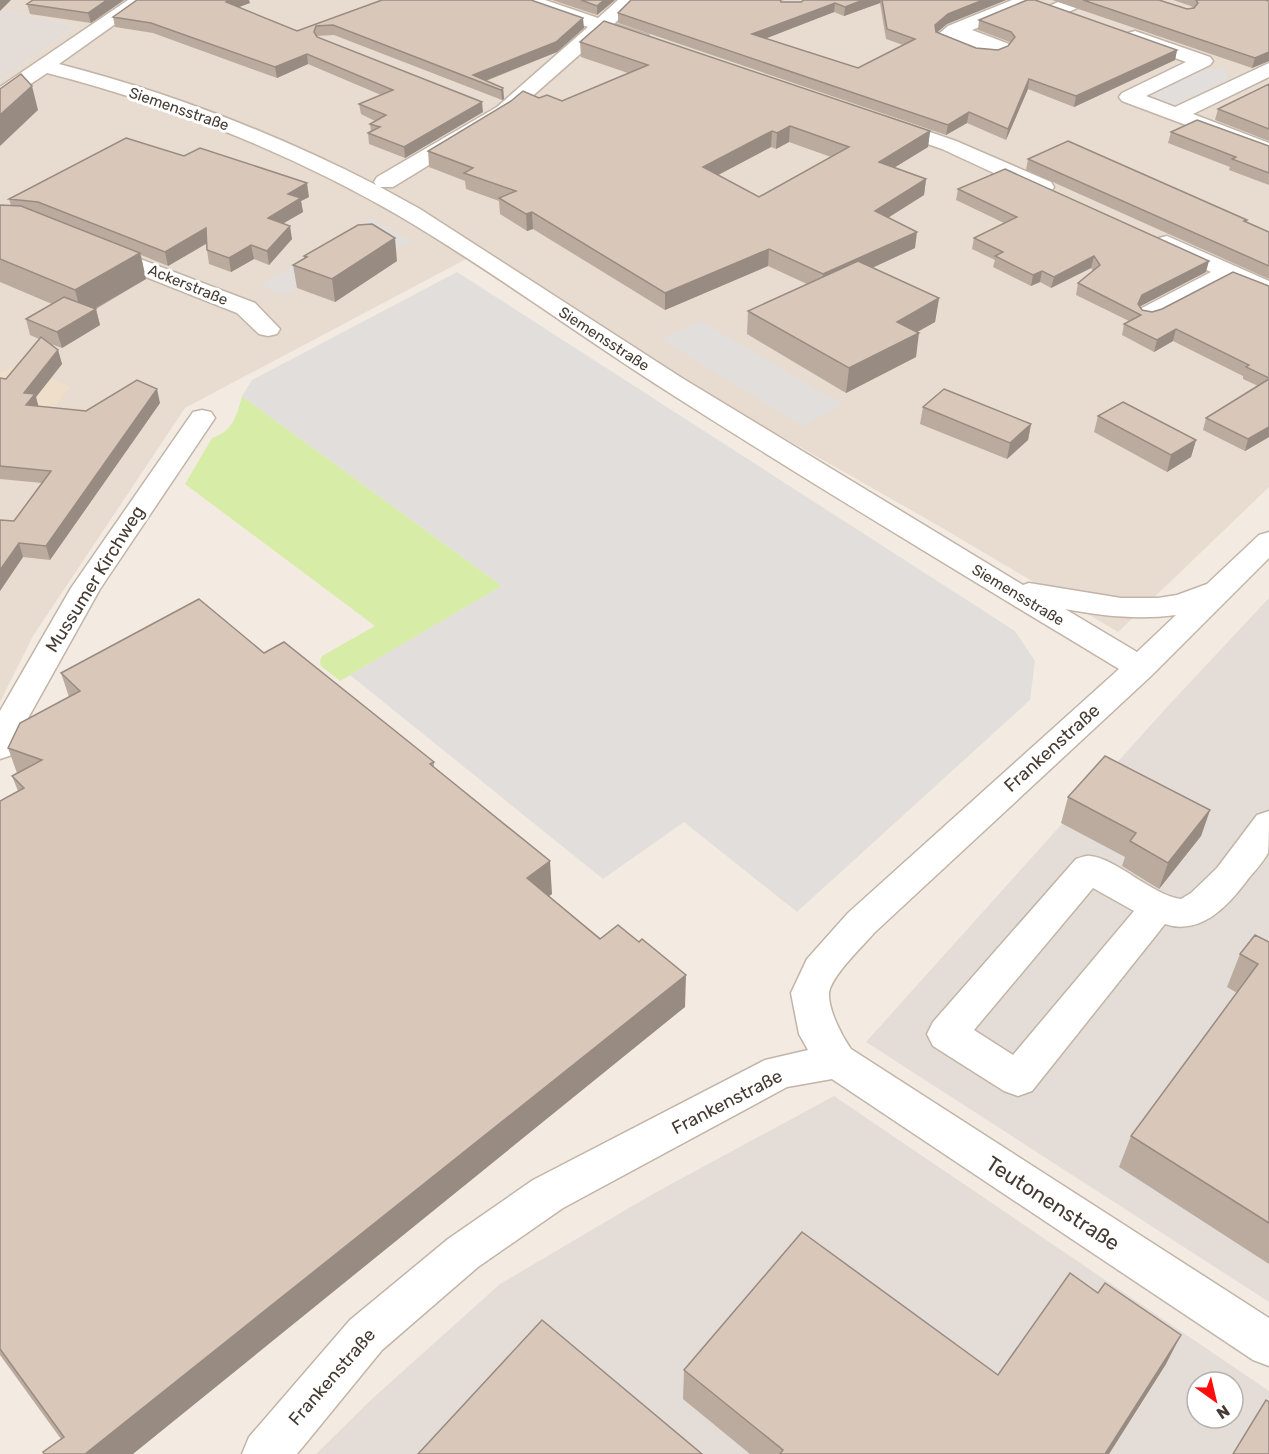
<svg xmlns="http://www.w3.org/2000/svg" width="1269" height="1454" font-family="Rubik,sans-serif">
<rect width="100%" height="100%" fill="#f3ebe2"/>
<path fill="#e7dccf" d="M0 0H1255L1269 5V487L1118 632 939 526 468 258 185 408 33 636 0 702V81L76 26 0 9Z"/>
<path fill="#e4ddd7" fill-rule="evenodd" d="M0 9 76 26 0 81Z
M1269 598V1302L866 1042 1167 707Z
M834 1096 1269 1391V1454H316L373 1398 500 1284 651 1195ZM1197 1382H1233V1418H1197Z"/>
<path fill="#eedeca" d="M20 365 70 387 0 479V372Z"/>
<path fill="#d7eca6" d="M242 396 502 586 340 681 321 666 320 661 322 656 375 626 185 484 212 438C232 432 237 416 242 396Z"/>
<path fill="#e2dedb" d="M1199 69H1225L1229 79 1177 104 1151 105 1145 94Z
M372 218 412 242 388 252 370 241 285 295 260 286Z
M457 272 1015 631 1035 661 1030 700 797 912 684 822 603 879 350 675 502 586 242 396 252 380Z
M701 321 843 405 802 426 661 339Z"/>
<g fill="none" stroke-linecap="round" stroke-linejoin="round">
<g stroke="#c2b4a7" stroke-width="3">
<path id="minor" d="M128 0H149L59 64C168 92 277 134 376 185L374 182 377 177 497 107 588 27 521 4 518 0H545L598 18 618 0H638L614 24 648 35 650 39 648 43 641 45 604 33 511 115 393 187H380L420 209 682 378 1023 585 1029 583 1121 598H1158L1177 595 1207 584 1259 535 1269 532V558L1151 676 874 933C863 946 831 976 829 993 828 1010 842 1036 851 1049L1269 1318V1366L1253 1360 832 1079 787 1087 563 1208 478 1267 382 1350 297 1454H242L249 1437 350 1320 448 1239 533 1180 765 1060 808 1050 799 1034 791 993 807 959 848 913 1119 669C967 577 815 486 665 390 577 334 491 270 401 217 295 155 166 103 47 73L7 100 0 102V87ZM1065 609C1103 616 1138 620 1176 615L1137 652Z
M1012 0H1037L1034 4 972 30 1009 44 1012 48 1009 52 988 60 937 41 935 37 948 26Z
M1063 0H1087C1080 9 1060 17 1049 14L1046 10 1049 6Z
M1135 31 1210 57 1213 61 1210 65 1146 96 1175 107 1269 63V77L1193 114 1269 143V156L1122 101 1119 97 1122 93 1186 62 1128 41 1126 37 1128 33Z
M886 117 956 141 1051 182 1054 187 1051 192 1043 194 1035 192 942 149 879 127 876 123 879 119Z
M1167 236 1269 281V297L1230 281 1158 319 1149 321 1140 319 1137 314 1140 309 1211 272 1159 248 1155 243 1159 238Z
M101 244 255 303 280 329 277 334 268 336 259 334 237 313 93 256 89 251 93 246Z
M202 410 211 412 215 418 100 589 27 720 12 755 0 759V711L71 588 193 412Z
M1269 811C1269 823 1269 843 1268 853 1263 862 1255 871 1248 879 1229 905 1201 936 1165 924L1032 1091 1018 1096 1004 1091 933 1046 927 1034 933 1022 1076 859C1080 858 1086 855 1090 856 1116 858 1153 896 1181 899L1191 893 1217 868 1257 815ZM1093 888 1134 911 1013 1055 974 1030Z"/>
</g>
<use href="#minor" fill="#fff" fill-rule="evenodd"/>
</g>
<path fill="#bbab9f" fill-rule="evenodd" d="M33 0H124L91 23 30 14 27 4Z
M382 0 584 28 557 52 486 81 503 88 504 99 502 100 334 35 317 36V37L483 112 405 158 369 144 368 133 371 132 370 124 375 121 361 114 359 104 381 95 308 64 277 78 153 33 115 27 113 17 250 3 239 7 297 31Z
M552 0H615L597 15Z
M631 0H784L781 1V2H801L804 0H1006L947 24 937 32 976 48 998 50 1008 46 1011 43 1010 42 978 30 979 20 1177 50 1175 60 1074 107 1028 89 1006 140 967 123 946 135 618 23V13ZM880 3 886 39 903 45 858 68 766 38 834 12 844 16Z
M1052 0H1159L1187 9 1193 8 1191 6 1173 0H1265L1269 1V61L1252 68Z
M580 42 930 131 928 147 894 168 926 179 924 195 888 218 915 248 872 268 939 298 935 322 917 332 916 357 846 393 747 334 748 311 807 284 768 266 665 310 533 229 527 231 500 214 499 201 466 189 465 181 429 167 428 151 539 98 562 101 628 73 581 57ZM789 142 831 157 759 197 718 175 771 147 776 149Z
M1269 84V141L1215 120 1218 109Z
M1171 132 1269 146V185L1229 170 1230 167 1168 143Z
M1028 159 1247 220 1246 222 1269 232V279L1026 170Z
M958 189 1206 272 1140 306 1142 310 1152 312 1269 286V437L1245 451 1203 430 1206 418 1258 386 1243 379V376L1173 341 1154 352 1122 335 1124 324 1129 321 1076 295 1078 283 1093 271 1091 268 1051 288 1040 282 1031 286 993 267 995 260 972 249 974 238 1004 223 956 200Z
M309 197 301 201 303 212 284 223 292 239 269 265 254 259 231 272 209 264 207 250 206 244 168 266 141 255 146 279 96 309 100 325 62 348 48 343 58 350 62 364 36 397 38 406 86 411 160 403 50 560 23 557 0 591V520L14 521 42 483 0 479V378L6 379 39 339 30 335 26 319 52 304 0 282V205L11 206 9 199Z
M304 256 397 261 335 302 297 288 293 265 304 258Z
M923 407 1031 424 1028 440 1007 459 920 424Z
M1098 416 1196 440 1191 457 1167 472 1094 432Z
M264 653 434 762V768L552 894 549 896 685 1007 61 1439 0 1355V801L18 791 12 776 17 773 8 748 69 697 61 673Z
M1068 797 1210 810 1201 836 1159 889 1122 866 1125 857 1061 823Z
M1269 942V1264L1119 1167 1131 1136 1237 993 1227 987 1240 954Z
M1166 1364 1109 1454H750L683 1399 684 1370 998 1375Z"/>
<path fill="#988b82" d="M0 0H11L0 11Z
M107 0H124L91 23 88 13Z
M230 0H249L250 3 228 11 226 2Z
M604 0H615L597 15V6Z
M863 0H881L880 3 844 16 845 7Z
M983 0H1006L947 24 934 35 935 25 948 14Z
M835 3 834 12 752 44V34Z
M583 18 584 28 557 52 482 82 473 75Z
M1177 50 1175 60 1074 107 1076 96Z
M1269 52V61L1252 68 1255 58Z
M307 54 308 64 277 78 275 67Z
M1029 79 1028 89 1006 140 1008 129Z
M32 86 38 110 0 146V115Z
M503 88 504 99 502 100 501 90Z
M482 102 483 112 405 158 404 147Z
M969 112 967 123 946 135 948 125Z
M790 126 789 142 776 149 777 133Z
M772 131 771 147 703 183V167Z
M930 131 928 147 877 178 879 162Z
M926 179 924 195 873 227 875 211Z
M307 183 309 197 301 201 303 212 270 231 268 218 288 194Z
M532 212 533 229 527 231 526 214Z
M290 226 292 239 269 265 267 251Z
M206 228 209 242 168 266 165 252Z
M917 232 915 248 822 291 823 274Z
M395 238 397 261 335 302 332 279Z
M251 245 254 259 231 272 229 258Z
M769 249 768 266 665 310V293Z
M140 253 146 279 82 316 75 290Z
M1094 256 1091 268 1051 288 1054 277Z
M1209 261 1206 272 1139 307 1138 304 1142 295Z
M1042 271 1040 282 1031 286 1033 275Z
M939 298 935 322 894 345 897 322Z
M96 309 100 325 62 348 57 332Z
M1176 329 1173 341 1154 352 1157 340Z
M919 333 916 357 846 393 849 368Z
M58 350 62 364 36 397 39 408 26 405 24 393Z
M157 389 160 403 50 560 46 546Z
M1031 424 1028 440 1007 459 1010 443Z
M1269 427V437L1245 451 1248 439Z
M1196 440 1191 457 1167 472 1171 455Z
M19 543 23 557 0 591V570Z
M1210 810 1201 836 1159 889 1168 863Z
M550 861 552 894 529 910 527 878Z
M686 975 685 1007 133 1454H85Z
M1181 1335 1166 1364 1109 1454H1105Z"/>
<path fill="#d9c7b9" stroke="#988b82" stroke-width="1.5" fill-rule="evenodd" d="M33 0H107L88 13 27 4Z
M137 0H230L226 2 297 31 382 0H531L583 18 556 42 473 75 503 88 501 90 333 25 316 26 314 32 317 37 482 102 404 147 368 133 380 127 370 124 386 115 359 104 393 90 307 54 275 67 151 23 113 17Z
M581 0H604L597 6Z
M631 0H780L781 2H801L804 0H863L845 7 835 3 752 34 858 68 915 39 887 29 882 0H983L948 14 935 25 936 32 976 48 998 50 1008 46 1015 37 1011 32 979 20 1027 0H1035L1177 50 1076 96 1029 79 1008 129 969 112 948 125 618 13Z
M1083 0H1159L1187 9 1194 8 1198 3 1196 0H1265L1269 1V52L1255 58Z
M604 21 930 131 879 162 926 179 875 211 917 232 823 274 769 249 665 293 532 212 526 214 499 198 516 191 464 173 473 168 428 151 511 101 523 91 539 98 547 95 562 101 648 65 580 42ZM790 126 849 147 759 197 703 167 772 131 777 133Z
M21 74 32 86 0 115V89Z
M1269 84V129L1218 109Z
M1197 120 1269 146V173L1232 159 1236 157 1171 132Z
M126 138 184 156 200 148 307 183 288 194 301 198 268 218 290 226 267 251 251 245 229 258 207 250 206 228 165 252 38 202 9 199Z
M1068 141 1247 220 1244 221 1269 232V266L1028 159Z
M1005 169 1209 261 1142 295 1138 304 1142 310 1152 312 1162 309 1233 272 1269 286V378L1246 367 1249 365 1176 329 1157 340 1124 324 1141 315 1078 283 1100 265 1094 256 1054 277 1042 271 1033 275 995 256 1003 252 974 238 1017 217 958 189Z
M0 205 21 206 140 253 75 290 0 259Z
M372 224 395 238 332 279 293 265 307 257 304 256 358 225Z
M858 261 939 298 897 322 919 333 849 368 748 311Z
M64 297 96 309 57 332 26 319Z
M41 337 58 350 24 393 35 394 26 405 86 411 137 380 157 389 46 546 19 543 0 570V520L14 521 51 471 0 466V378L6 379Z
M1269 379V427L1248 439 1206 418Z
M944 389 1031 424 1010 443 923 407Z
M1123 402 1196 440 1171 455 1098 416Z
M199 599 264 653 284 642 434 762 430 764 550 861 527 878 600 939 618 925 639 942 642 939 686 975 85 1454H44L43 1452 64 1437 0 1349V801L24 788 12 776 42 760 8 748 20 723 80 691 61 673Z
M1105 756 1210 810 1168 863 1130 841 1136 833 1068 797Z
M1255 935 1269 942V1223L1131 1136 1258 964 1240 954Z
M802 1232 998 1375 1070 1273 1098 1293 1105 1283 1181 1335 1105 1454H780L783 1450 684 1370Z
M542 1320 702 1454H418Z
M1266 1400 1269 1402V1454H1233Z"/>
<g text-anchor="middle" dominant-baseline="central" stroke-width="6" stroke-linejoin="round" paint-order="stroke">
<g font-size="15" fill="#453b32" stroke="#fff">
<text transform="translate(179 109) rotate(19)">Siemensstraße</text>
<text transform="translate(188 285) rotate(22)">Ackerstraße</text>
<text transform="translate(604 339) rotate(33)">Siemensstraße</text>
<text transform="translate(1018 595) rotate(31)">Siemensstraße</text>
</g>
<g font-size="18" fill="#453b32" stroke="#fff">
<text transform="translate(95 579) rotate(-58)">Mussumer Kirchweg</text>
<text transform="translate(1052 748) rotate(-42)">Frankenstraße</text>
<text transform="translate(727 1102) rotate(-27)">Frankenstraße</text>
<text transform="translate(332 1377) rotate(-49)">Frankenstraße</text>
</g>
<g font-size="21" fill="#453b32" stroke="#fff">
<text transform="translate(1053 1203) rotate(33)">Teutonenstraße</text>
</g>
</g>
<g transform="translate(1215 1400) rotate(146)"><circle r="28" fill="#ffffff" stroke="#b5b1ad" stroke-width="1.5"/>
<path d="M0-4.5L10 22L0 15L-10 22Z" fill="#ff0d0d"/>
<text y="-9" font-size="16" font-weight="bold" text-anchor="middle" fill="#453b32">N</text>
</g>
</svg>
